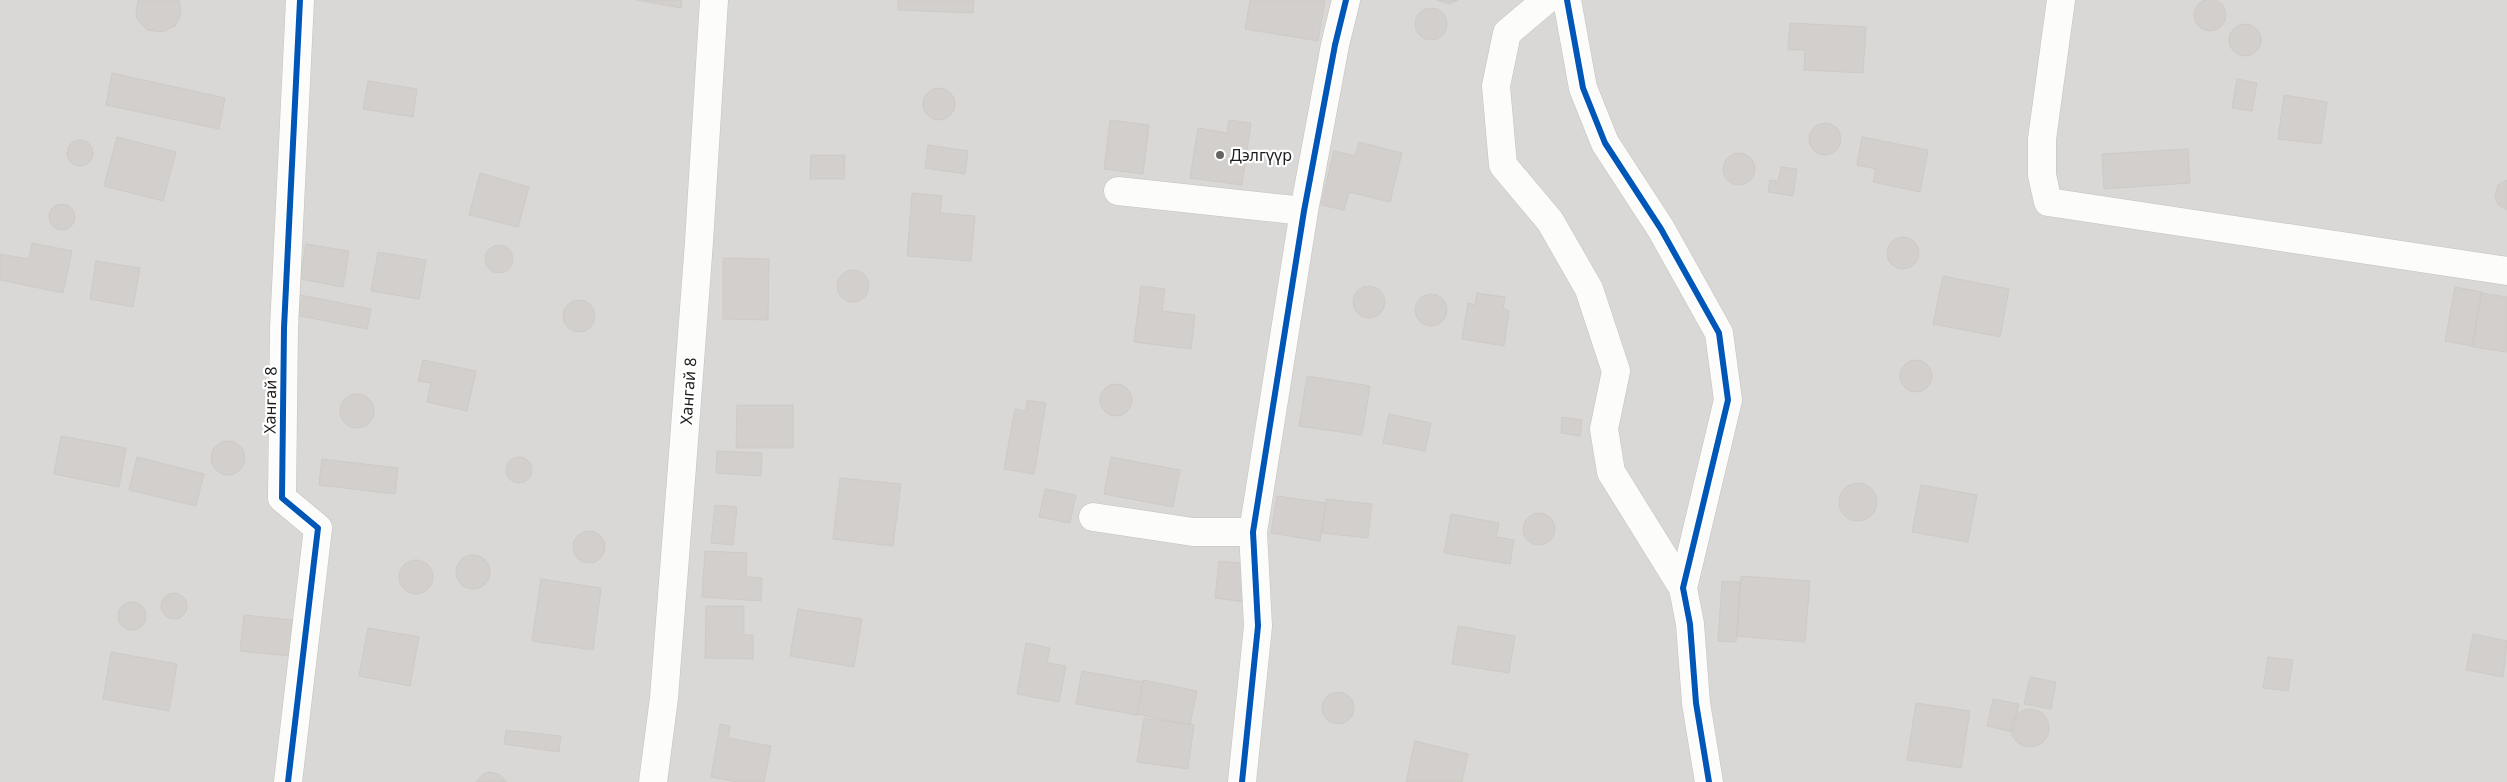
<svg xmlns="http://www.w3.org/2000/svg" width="2507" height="782" font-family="'Noto Sans',sans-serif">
<rect width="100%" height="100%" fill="#ebe9e5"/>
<path fill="#dad8d6" d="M0 0H2507V782H0Z"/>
<path fill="#d2cfcc" stroke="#cecac6" d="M2194 15a16 16 0 1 1 32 0a16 16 0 1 1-32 0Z
M138 0H179L181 12 179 19 175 26 162 32 147 30 137 19 136 12Z
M637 0H682L681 8Z
M898 0H974L973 13 898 10Z
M1250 0H1325L1318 41 1245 29Z
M1437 0H1458L1449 4Z
M1415 24a16 16 0 1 1 32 0a16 16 0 1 1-32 0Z
M1790 23 1866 27 1863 73 1804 70 1805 50H1788Z
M2229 40a16 16 0 1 1 32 0a16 16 0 1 1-32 0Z
M112 73 225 98 219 129 106 105Z
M2237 79 2257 83 2252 111 2232 108Z
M368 81 417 89 413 117 363 109Z
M923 104a16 16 0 1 1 32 0a16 16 0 1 1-32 0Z
M2284 95 2327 102 2321 144 2278 139Z
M1110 120 1149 125 1143 174 1104 169Z
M1229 120 1251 123 1242 185 1190 178 1198 128 1227 133Z
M1809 139a16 16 0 1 1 32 0a16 16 0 1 1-32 0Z
M117 137 176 152 163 201 104 186Z
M1862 137 1928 150 1920 192 1873 182 1876 169 1857 165Z
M67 153a13 13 0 1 1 26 0a13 13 0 1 1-26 0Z
M1359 142 1402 153 1390 202 1349 192 1344 210 1321 205 1334 151 1355 156Z
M928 145 968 151 965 174 925 168Z
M2188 149 2190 183 2104 189 2102 154Z
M1723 169a16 16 0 1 1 32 0a16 16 0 1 1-32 0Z
M811 155H845L844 179H810Z
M1781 167 1797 169 1793 196 1768 192 1770 180 1778 181Z
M480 173 529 187 518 227 469 215Z
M2507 180V210L2498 205 2495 196 2498 185Z
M912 193 942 196 940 213 975 216 971 261 907 256Z
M49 217a13 13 0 1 1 26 0a13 13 0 1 1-26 0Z
M1887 253a16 16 0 1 1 32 0a16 16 0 1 1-32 0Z
M32 243 72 251 63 293 0 280V254L29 259Z
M306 244 349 251 343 287 300 279Z
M485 259a14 14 0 1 1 28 0a14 14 0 1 1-28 0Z
M378 252 426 260 419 299 371 291Z
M723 258 769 259 768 320 723 319Z
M96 261 140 268 133 307 90 299Z
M837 286a16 16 0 1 1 32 0a16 16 0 1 1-32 0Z
M1943 276 2009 289 2000 337 1933 324Z
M1141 286 1165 289 1162 311 1195 315 1191 349 1134 342Z
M1353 302a16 16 0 1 1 32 0a16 16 0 1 1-32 0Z
M2455 287 2482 292 2472 346 2445 341Z
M1477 293 1505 297 1503 308 1509 311 1504 346 1462 339 1468 303 1475 305Z
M2481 293 2507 297V352L2473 347Z
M1415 310a16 16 0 1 1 32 0a16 16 0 1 1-32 0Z
M300 295 371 309 367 329 295 315Z
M563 316a16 16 0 1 1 32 0a16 16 0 1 1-32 0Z
M423 360 476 371 467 411 427 402 431 383 418 381Z
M1900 376a16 16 0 1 1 32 0a16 16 0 1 1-32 0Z
M1307 376 1370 386 1362 435 1299 426Z
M1100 400a16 16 0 1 1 32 0a16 16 0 1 1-32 0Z
M340 411a17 17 0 1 1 34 0a17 17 0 1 1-34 0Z
M1027 400 1046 403 1034 474 1004 469 1015 409 1026 411Z
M737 405H793V448H736Z
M1389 414 1431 423 1425 451 1383 443Z
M1562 417 1582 420 1580 436 1561 433Z
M61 436 126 448 119 487 54 474Z
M211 458a17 17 0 1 1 34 0a17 17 0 1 1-34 0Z
M717 451 762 453 761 476 716 473Z
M506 470a13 13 0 1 1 26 0a13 13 0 1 1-26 0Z
M137 457 204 474 196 506 129 490Z
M1111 457 1180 470 1173 507 1104 494Z
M322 459 398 468 395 494 319 485Z
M840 478 901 484 893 546 833 539Z
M1839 502a19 19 0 1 1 38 0a19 19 0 1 1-38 0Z
M1921 485 1977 495 1968 542 1912 532Z
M1045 489 1076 495 1070 523 1039 517Z
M1277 496 1326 503 1320 541 1271 533Z
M1326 499 1372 504 1368 538 1322 533Z
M715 505 737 507 733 545 711 543Z
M1523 529a16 16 0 1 1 32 0a16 16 0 1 1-32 0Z
M1451 514 1499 523 1496 537 1514 540 1510 564 1444 553Z
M573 547a16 16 0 1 1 32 0a16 16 0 1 1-32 0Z
M705 551 747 553 746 577 762 578 761 601 702 597Z
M456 572a17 17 0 1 1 34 0a17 17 0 1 1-34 0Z
M399 577a17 17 0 1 1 34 0a17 17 0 1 1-34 0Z
M1219 561 1249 564 1245 602 1215 598Z
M1741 576 1810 581 1805 642 1737 636Z
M541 579 601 588 593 650 532 641Z
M1722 581 1740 582 1736 642 1718 641Z
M161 606a13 13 0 1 1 26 0a13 13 0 1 1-26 0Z
M118 616a14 14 0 1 1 28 0a14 14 0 1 1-28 0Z
M706 606H744V635H753V659L705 658Z
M798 609 862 619 854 667 790 656Z
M244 615 293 620 289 656 240 651Z
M1458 626 1515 636 1509 673 1452 664Z
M368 628 419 637 410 686 359 676Z
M2473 634 2507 641 2503 677 2466 670Z
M1026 643 1050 648 1047 663 1066 666 1059 702 1017 694Z
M111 652 177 664 169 711 103 699Z
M2268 657 2293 660 2288 691 2263 688Z
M1082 671 1143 682 1137 715 1076 704Z
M2030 677 2056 682 2051 709 2024 704Z
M1143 680 1197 691 1190 725 1137 714Z
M1322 708a16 16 0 1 1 32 0a16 16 0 1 1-32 0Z
M1993 699 2019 704 2013 732 1987 726Z
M1916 703 1970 711 1961 768 1907 760Z
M2011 728a19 19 0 1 1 38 0a19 19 0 1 1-38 0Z
M1144 718 1194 725 1188 769 1137 762Z
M720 724 730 726 728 738 771 746 764 782H737L711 777Z
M506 730 561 736 559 752 504 744Z
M1415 741 1468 754 1462 782H1406Z
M489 772 499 774 507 782H476L483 774Z"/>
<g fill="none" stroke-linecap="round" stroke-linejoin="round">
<g stroke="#c3c2c1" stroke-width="29">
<path id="minor" d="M1546 0 1507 33 1496 86 1503 165 1550 221 1589 289 1616 371 1604 429 1611 472 1683 588
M1567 0 1583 88 1605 143 1661 229 1719 333 1728 400 1683 588 1690 624 1696 703 1709 782
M2061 0 2042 139V175L2048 202 2507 271
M1118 191 1304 211
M1093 517 1193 532H1253
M288 782 318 528 282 498 284 328 300 0
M653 782 664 698 682 467 699 242 714 0
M1242 782 1258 626 1253 532 1304 211 1335 45 1346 0"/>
</g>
<use href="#minor" stroke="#fcfcfb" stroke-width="28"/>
<g stroke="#fff" stroke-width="9">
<path id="cycleway" d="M1567 0 1583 88 1605 143 1661 229 1719 333 1728 400 1683 588 1690 624 1696 703 1709 782
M288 782 318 528 282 498 284 328 300 0
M1242 782 1258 626 1253 532 1304 211 1335 45 1346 0"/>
</g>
<use href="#cycleway" stroke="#0057b8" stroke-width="6"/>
</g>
<circle fill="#646462" stroke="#fff" stroke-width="2" cx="1220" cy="155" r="5"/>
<g text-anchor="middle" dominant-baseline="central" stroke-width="4.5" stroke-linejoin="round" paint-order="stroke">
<g font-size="16" fill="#1c1c1c" stroke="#fff" text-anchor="start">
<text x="1230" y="155">Дэлгүүр</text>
</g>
<g font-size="16" fill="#1c1c1c" stroke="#fff">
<text transform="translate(688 391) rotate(-86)">Хангай 8</text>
<text transform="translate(270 400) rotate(-89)">Хангай 8</text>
</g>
</g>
</svg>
